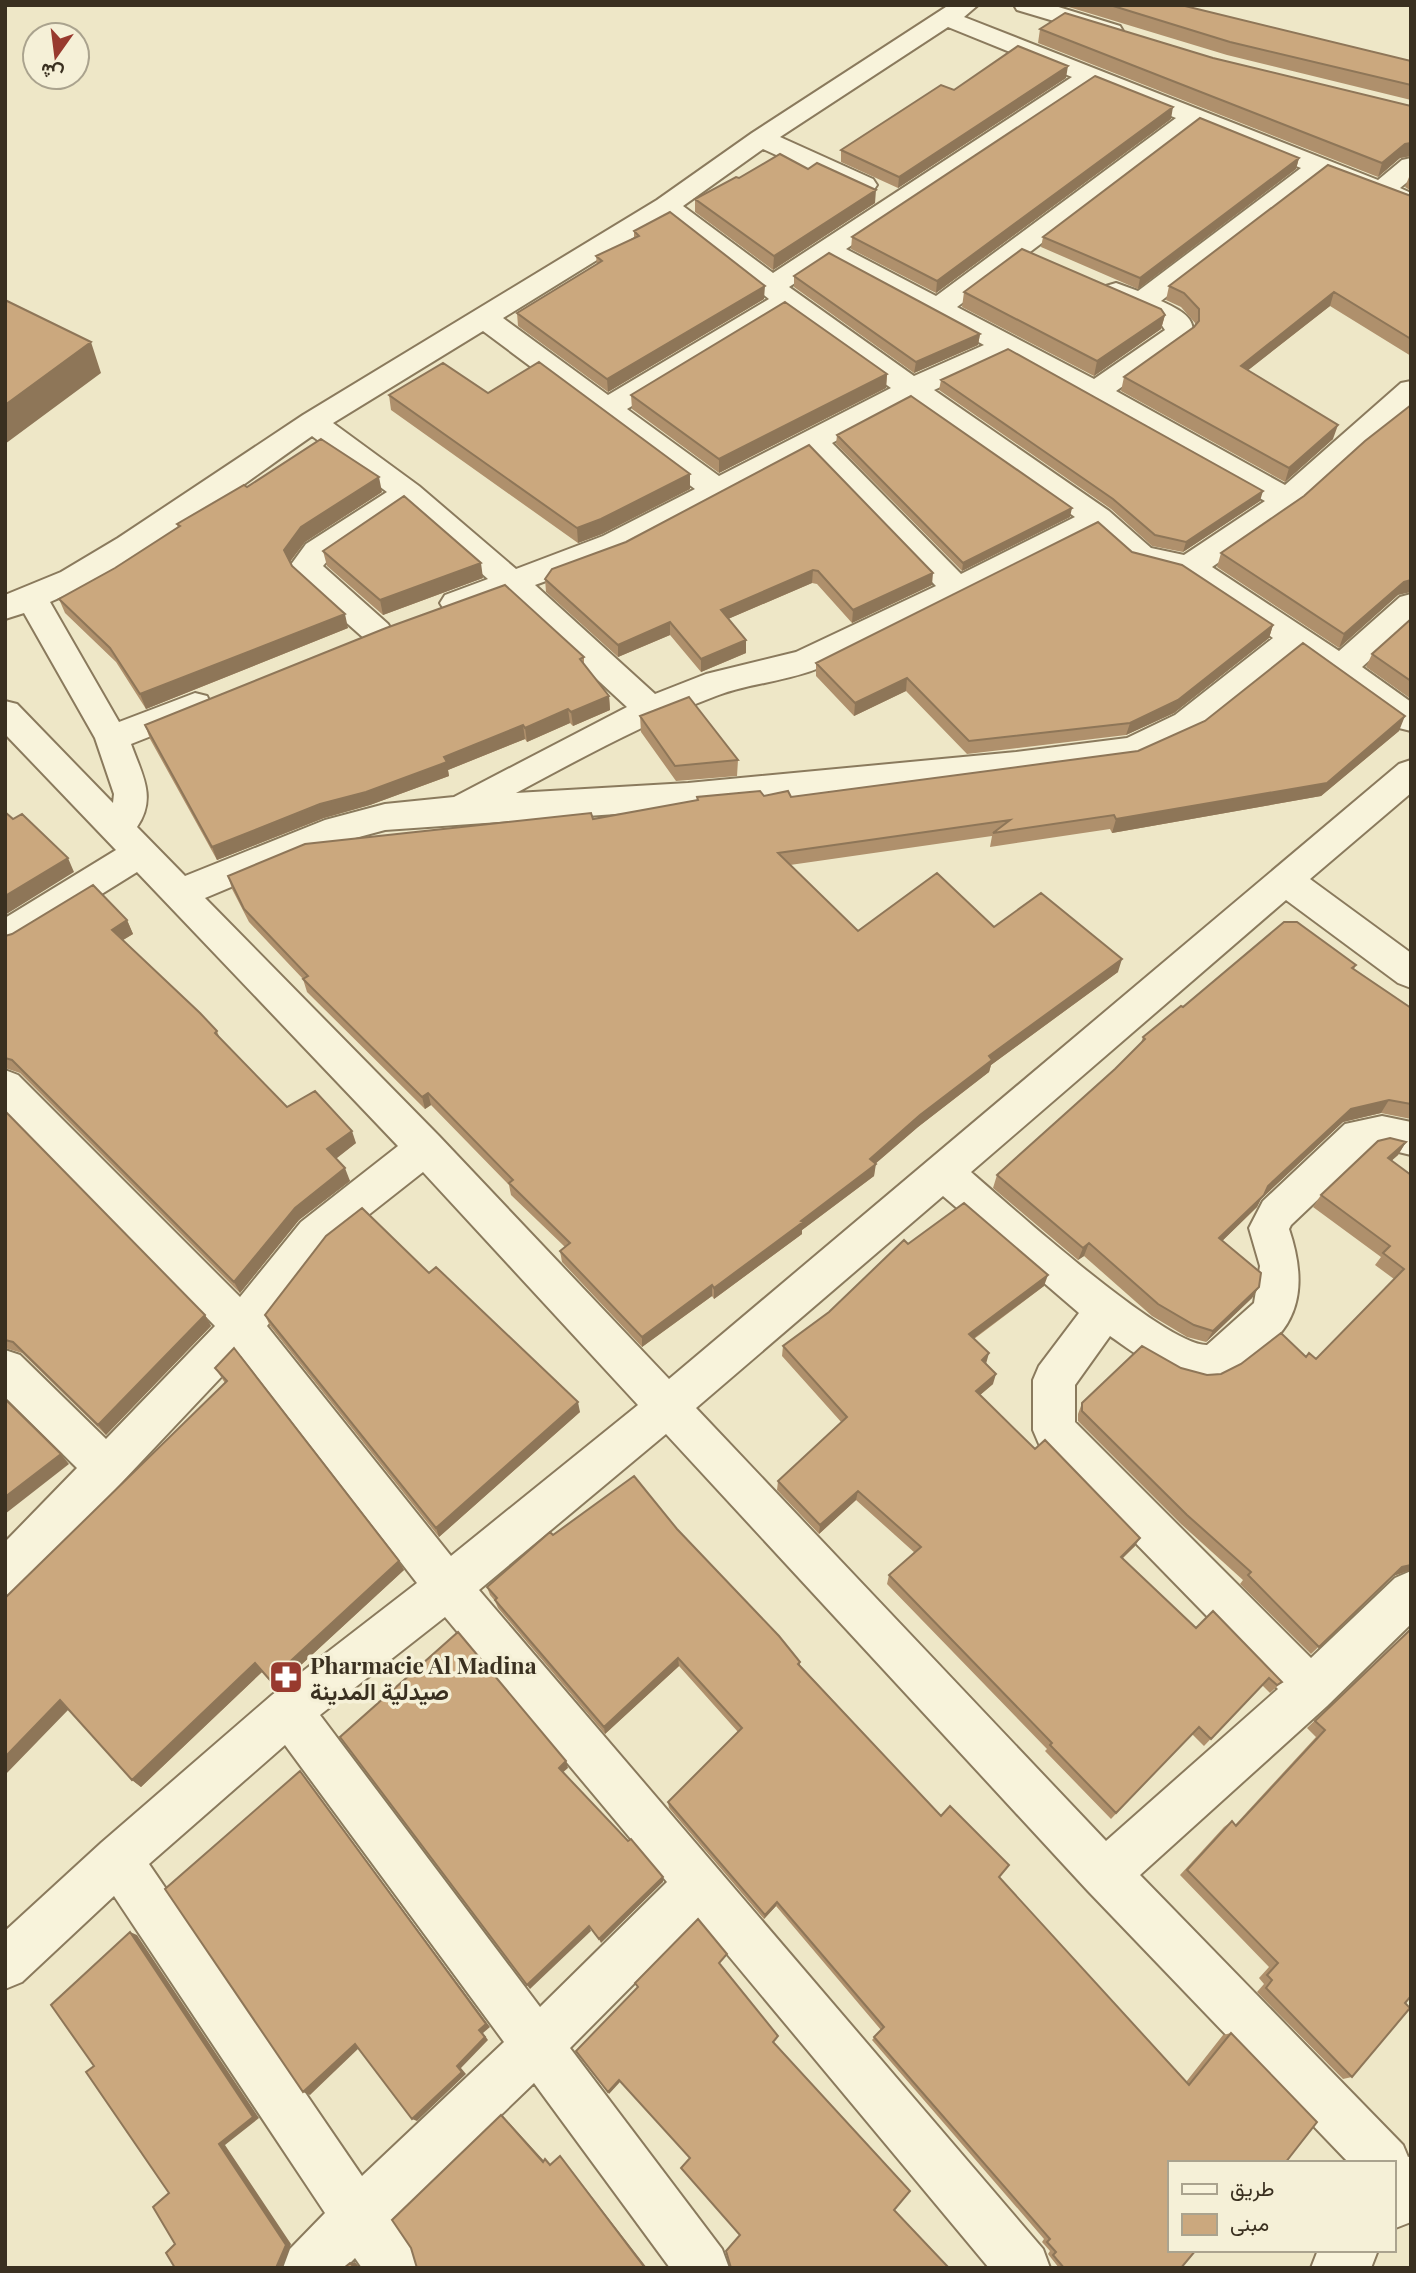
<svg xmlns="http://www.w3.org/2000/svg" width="1416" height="2273" font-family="'Playfair Display',Vazirmatn,serif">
<rect width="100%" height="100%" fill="#eee7c7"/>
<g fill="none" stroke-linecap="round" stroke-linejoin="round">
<g stroke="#8a7a5d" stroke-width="4">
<path id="street" d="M949 5H978L964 17 1378 180 1402 160 1411 158V179L1400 188 1411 193V210L1323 176 1161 301C1176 308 1202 319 1189 339L1116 391 1285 485 1401 383 1411 381V406L1298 507 1212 567 1339 651 1400 597 1411 594V623L1362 667 1411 702V731L1399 728 1297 654 1199 733 1133 763 1016 778 688 809 385 830 333 844 205 898 439 1136 669 1379 1399 764 1411 760V793L1310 879 1411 953V988L1398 983 1286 900 971 1172C1009 1205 1165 1346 1207 1345L1254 1303 1260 1266 1249 1228 1263 1201 1345 1124 1382 1116 1411 1122V1155L1382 1148 1369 1151 1291 1225 1289 1229C1301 1265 1306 1305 1278 1336 1270 1345 1259 1353 1249 1361 1238 1371 1217 1385 1201 1383 1168 1378 1137 1355 1110 1336L1075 1385V1422L1311 1658 1395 1578 1411 1571V1624L1327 1706 1140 1875 1403 2145 1408 2157 1411 2156V2222L1393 2229V2163H1349L1088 1891 666 1434 479 1590 1043 2249 1050 2268H989L698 1919 570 2048 722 2249 729 2268H670L534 2083 392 2220 412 2249 419 2268H362L355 2258 345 2268H283L290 2249 325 2213 114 1896 22 1982 5 1989V1931L101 1843 272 1695 417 1583 241 1356 21 1589 5 1596V1542L77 1468 5 1397V1350L20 1355 106 1439 215 1326 5 1111V1070L18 1075 240 1297 301 1222 398 1146 137 872 18 946 5 950V918L116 850 5 734V701L17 704 113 803 114 794 95 738 24 613 5 619V595L61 572 118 538 303 415 657 200 752 133ZM948 27 1072 77 773 273 683 206 763 149 855 191 864 193 873 191 877 185 873 179 780 137ZM1093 85 1176 118 936 296 846 249ZM1197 126 1301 168 1138 291 1116 283 1106 286 1102 292 1106 298 1159 321 1165 330 1094 379 957 307ZM665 218 769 299 608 395 503 318ZM828 261 984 345 914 376 789 287ZM785 313 891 388 719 476 627 409ZM483 331 695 489 603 536 516 569 419 486 333 423ZM1006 357 1265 501 1184 555 1151 548 1109 511 934 390ZM910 401 1075 517 961 574 832 443ZM312 436 387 492 306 544 290 566 297 579 366 640 377 643 388 640 393 632 388 624 323 566 328 560 407 508 488 579 445 595 440 603 445 611 456 614 507 596 627 707 454 797 385 804 325 820 185 876 137 827C157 797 142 775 131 744L207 714 211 705 207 696 195 693 119 722 50 602C142 563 230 493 312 436ZM809 455 936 586 796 652 706 674 655 694 535 585 625 552ZM1095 532 1130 564 1179 576 1273 638 1175 715 1127 738 1016 752 688 783 516 793C581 758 647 722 716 696 749 683 785 682 819 668 914 629 1003 578 1095 532ZM423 1172 638 1405 451 1556 267 1326 329 1246ZM943 1196 1079 1313 1039 1366 1033 1380V1430L1039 1444 1278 1689 1106 1841 696 1408ZM445 1617 667 1882 540 2007 320 1715ZM285 1745 504 2042 362 2176 149 1864Z
M1014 5H1052L1120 26 1123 31 1120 36 1111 38 1017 10Z
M1318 2250H1378L1371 2268H1311Z"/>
</g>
<use href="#street" fill="#f8f3db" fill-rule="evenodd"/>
</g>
<path fill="#af906c" d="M1062 5H1181L1411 61V100L1227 55Z
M1040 29 1213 58 1411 106V156L1400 158 1378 177 1038 43Z
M1066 78 898 188 841 162V150L954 90Z
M1171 119 936 293 851 249 852 237Z
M1299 158 1296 169 1138 289 1041 247 1043 237Z
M1411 172V191L1405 187Z
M739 178 875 203 773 270 695 212V199Z
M1411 196V356L1330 306 1248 370 1333 439 1285 482 1121 391 1124 377 1195 326V323L1181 307 1166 300 1169 286Z
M634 231 764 299 608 392 518 326 517 313 597 265 596 256 634 239Z
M794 276 980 334 978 345 914 373 794 287Z
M964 292 1165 315 1161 329 1094 376 962 307Z
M887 374 886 388 719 473 632 409 631 395Z
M941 380 1260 501 1183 552 1152 546 1111 509 939 390Z
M389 395 690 489 602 534 578 543 391 410Z
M837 435 1070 517 962 571 836 444Z
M247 487 382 492 305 542 290 562 292 566 348 628 146 709 116 662 65 613 59 599 115 568 178 528 177 524Z
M1304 496 1398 595 1339 648 1217 567 1221 553Z
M626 542 932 585 852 623 817 584 812 583 728 619 746 653 701 672 670 635 618 657 546 592 545 579Z
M323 551 483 578 383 615 327 566Z
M1132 552 1273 625 1269 638 1174 713 1126 735 967 754 906 691 854 716 816 676V663Z
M1411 619V699L1366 667 1372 654Z
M584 657V665L609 696 610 710 573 726 570 723 527 742 525 739 448 770 449 776 370 805 324 818 217 860 150 739 145 725Z
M640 716 738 760 737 776 676 781 641 732Z
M1399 731 1321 796 1112 833 1110 829 990 847 992 836 790 865 858 931 994 927 1118 972 991 1065 989 1072 918 1127 875 1164 874 1176 802 1230V1234L714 1299 712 1296 642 1347 562 1262 560 1251 565 1247 511 1195 509 1185 431 1105 425 1109 307 992 303 979 249 922 232 889 228 876 593 819 697 800V797L764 796 791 797Z
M127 920 133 934 123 940 217 1031 220 1039 287 1107 356 1143 336 1158 350 1181 299 1220 240 1293 20 1073 5 1068V936Z
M1356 965 1354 969 1411 1008V1119L1381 1113 1343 1122 1261 1199 1257 1207 1222 1241 1259 1287 1252 1298 1206 1342 1187 1337 1152 1316 1084 1256 1078 1260 993 1188 997 1175 1115 1069 1141 1043 1143 1037 1183 1007Z
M5 1111 205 1315 211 1326 106 1435 22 1353 5 1348Z
M1406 1142 1398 1155 1391 1161 1411 1175V1570L1393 1576 1311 1654 1240 1584 1243 1580 1181 1524 1078 1421V1414L1082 1403 1181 1368 1207 1375 1221 1374 1306 1357 1316 1359 1394 1279 1375 1265 1381 1257 1313 1207 1321 1195Z
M908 1244 1044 1286 974 1339 986 1364 993 1384 980 1395 1035 1449 1135 1546 1122 1559 1196 1628 1282 1682 1270 1693 1262 1685 1204 1746 1192 1734 1111 1819 1045 1751 1047 1749 887 1584 889 1575 915 1553 856 1500 819 1534 777 1490 778 1481 842 1423 782 1356 783 1346 829 1312Z
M429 1273 580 1412 439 1537 270 1326 265 1315Z
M215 1368 399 1561 404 1570 276 1688 262 1672 141 1787 132 1780 69 1709 225 1383Z
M677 1529 800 1662V1665L941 1816 999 1877 1186 2082 1223 2035 1231 2033 1169 2163 1181 2268H1059L1048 2254 1050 2251 1042 2242 1044 2239 872 2040 881 2030 776 1906 764 1919 669 1808 668 1802 738 1732 679 1666 605 1734 498 1608 495 1601 490 1595 487 1587 553 1535Z
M1411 1628V1996L1352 2077 1343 2079 1257 1992 1264 1984 1259 1978 1269 1967 1180 1875 1224 1827 1232 1821 1235 1825 1316 1737 1307 1728Z"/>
<path fill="#8e7658" d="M1068 66 1066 78 898 188 899 177Z
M1173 107 1171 119 936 293 937 281Z
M1411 143V156L1400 158 1378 177 1382 163 1405 144Z
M1299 158 1296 169 1138 289 1140 278Z
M876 190 875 203 773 270 774 256Z
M765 286 764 299 608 392 607 379Z
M1334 292 1330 306 1237 379 1241 366Z
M1165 315 1161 329 1094 376 1097 361Z
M980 334 978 345 914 373 916 362Z
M91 342 101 373 5 444V405Z
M887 374 886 388 719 473V459Z
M1338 425 1333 439 1285 482 1289 468Z
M690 474V489L602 534 578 543 577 528Z
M379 477 382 492 305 542 288 564 284 550 301 527Z
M1263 491 1260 501 1183 552 1186 542Z
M1072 508 1070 517 962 571 963 563Z
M481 563 483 578 383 615 380 600Z
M813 570 812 583 721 622V610Z
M933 573 932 585 852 623 853 610Z
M1411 580V592L1398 595 1339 648 1344 634 1404 582Z
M345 614 348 628 146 709 140 694Z
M670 622V635L618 657V645Z
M1273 625 1269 638 1174 713 1126 735 1130 723Z
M746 640V653L701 672V659Z
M907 678 906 691 854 716 855 703Z
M609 696 610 710 573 726 571 712Z
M568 709 570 723 527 742 525 728Z
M1405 716 1399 731 1321 796 1112 833 1116 819Z
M523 725 525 739 448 770 449 776 370 805 324 818 217 860 212 847Z
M68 858 74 872 5 915V896Z
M127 920 133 934 118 943 112 930Z
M1122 959 1118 972 991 1065 989 1072 918 1127 868 1170 870 1159 989 1056Z
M428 1093 431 1105 425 1109 422 1097Z
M1389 1100 1381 1113 1343 1122 1261 1199 1257 1207 1213 1250 1219 1238 1268 1186 1351 1109Z
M352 1131 356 1143 332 1162 327 1149Z
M1406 1142 1398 1155 1380 1171 1388 1158Z
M876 1164 874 1176 802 1230V1234L714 1299V1288Z
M345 1168 350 1181 299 1220 240 1293 234 1282 295 1208Z
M1089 1243 1084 1256 1078 1260 1083 1248Z
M1048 1275 1044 1286 966 1344 969 1334Z
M712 1285V1296L642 1347V1337Z
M1259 1287 1252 1298 1206 1342 1213 1331Z
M205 1315 211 1326 106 1435 98 1425Z
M989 1353 986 1364 982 1360Z
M996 1374 993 1384 973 1401 976 1391Z
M578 1402 580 1412 439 1537 436 1528Z
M61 1454 69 1464 5 1514V1497Z
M858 1491 856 1500 819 1534 820 1525Z
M1140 1538 1135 1546 1115 1565 1121 1557Z
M399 1561 404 1570 276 1688 270 1680Z
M1411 1565V1570L1393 1576 1402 1567Z
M678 1658 679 1666 605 1734 604 1727Z
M255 1663 262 1672 141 1787 132 1780Z
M60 1700 70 1708 5 1775V1757Z
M566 1761 568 1768 561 1774 559 1768Z
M300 1771 490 2027 483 2033 488 2040 461 2068 466 2074 417 2121 412 2119 479 2030Z
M663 1877V1882L601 1943 599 1939Z
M777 1902 776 1906 764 1919 765 1915Z
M589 1926 591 1931 530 1989 527 1985Z
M130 1932 137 1935 259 2118 225 2145 291 2244 282 2268H276L219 2144Z
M355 2044 360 2047 310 2095 303 2092Z
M619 2080 620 2082 609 2094 608 2092Z
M501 2115 503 2116 545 2162H543Z
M560 2156 561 2157 647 2268H645Z
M355 2262 360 2268H355L350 2263Z"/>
<path fill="#cba87e" stroke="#8e7658" stroke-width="2" d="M1110 5H1181L1411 61V85L1230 42Z
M1065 13 1213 58 1411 106V143L1405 144 1382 163 1040 29Z
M1018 46 1068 66 899 177 841 150 941 85 954 90Z
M1095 76 1173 107 937 281 852 237Z
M1200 118 1299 158 1140 278 1043 237Z
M780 154 808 169 817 163 876 190 774 256 695 199 736 177 739 178Z
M1328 165 1411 196V339L1334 292 1241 366 1338 425 1289 468 1124 377 1194 327 1199 321V309L1184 293 1169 286Z
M670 212 765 286 607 379 517 313 602 261 596 256 639 236 634 231Z
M1022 249 1161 309 1165 315 1097 361 964 292Z
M829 253 980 334 916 362 794 276Z
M5 300 91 342 5 405Z
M785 302 887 374 719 459 631 395Z
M1008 349 1263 491 1186 542 1155 535 1113 499 941 380Z
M539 362 690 474 601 519 577 528 389 395 443 363 488 393Z
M911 396 1072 508 963 563 837 435Z
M1411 405V580L1404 582 1344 634 1221 553 1304 496 1365 441Z
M321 439 379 477 301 527 284 550 292 566 345 614 140 694 110 648 59 599 115 568 180 526 177 524 244 485 247 487Z
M809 445 933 573 853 610 818 571 813 570 721 610 746 640 701 659 670 622 618 645 545 579 552 569 626 542Z
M404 496 481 563 380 600 323 551Z
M1098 522 1132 552 1182 565 1273 625 1178 700 1130 723 969 741 907 678 855 703 816 663Z
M505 585 584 657 580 659 609 696 571 712 568 709 525 728 523 725 444 757 447 762 366 792 320 804 212 847 145 725 386 628Z
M1411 619V681L1372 654Z
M1303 643 1405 716 1327 783 1116 819 1114 815 993 833 1010 820 778 853 858 931 937 873 994 927 1041 893 1122 959 989 1056 992 1060 920 1115 870 1159 876 1164 801 1221 803 1222 714 1288 712 1285 642 1337 560 1251 570 1243 509 1183 513 1180 428 1093 422 1097 303 979 308 976 244 909 228 876 305 844 591 813 593 819 698 800 697 797 760 791 764 796 788 791 791 797 1138 751 1205 721Z
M689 697 738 760 675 766 640 716Z
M5 812 13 819 22 814 68 858 5 896Z
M93 885 127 920 112 930 200 1013 217 1031 215 1033 287 1107 315 1091 352 1131 327 1149 345 1168 295 1208 234 1282 12 1060 5 1058V936L12 934Z
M1284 922H1297L1356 965 1352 968 1411 1008V1104L1389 1100 1351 1109 1268 1186 1264 1195 1219 1238 1261 1273 1259 1287 1213 1331 1194 1325 1158 1304 1089 1243 1083 1248 997 1175 1115 1069 1145 1039 1143 1037 1181 1006 1183 1007Z
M5 1111 205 1315 98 1425 13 1342 5 1340Z
M1390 1138 1406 1142 1388 1158 1411 1175V1565L1402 1567 1319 1647 1248 1575 1251 1572 1187 1515 1082 1411V1403L1142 1346 1181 1368 1207 1375 1221 1374 1241 1364 1281 1333 1306 1357 1309 1353 1316 1359 1404 1269 1383 1253 1390 1246 1321 1195 1378 1141Z
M964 1203 1048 1275 969 1334 989 1353 982 1360 996 1374 976 1391 1035 1449 1045 1440 1140 1538 1121 1557 1196 1628 1213 1611 1282 1682 1277 1685 1269 1678 1211 1739 1199 1727 1116 1813 1050 1745 1052 1743 889 1575 921 1547 858 1491 820 1525 778 1481 847 1417 783 1346 829 1312 904 1240 908 1244Z
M362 1208 429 1273 436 1267 578 1402 436 1528 265 1315 326 1236Z
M234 1348 399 1561 270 1680 255 1663 132 1780 60 1700 5 1757V1598L227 1381 215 1368Z
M5 1399 61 1454 5 1497Z
M634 1476 677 1529 779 1636 800 1662 798 1664 941 1816 950 1806 1009 1865 999 1877 1189 2085 1231 2033 1317 2122 1285 2163H1169V2250H1196L1181 2268H1064L1053 2255 1056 2252 1047 2242 1050 2239 874 2037 884 2027 777 1902 765 1915 668 1802 742 1728 678 1658 604 1727 495 1600 497 1598 487 1587 550 1532 553 1535Z
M1411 1629V1996L1405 2003 1410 2008 1352 2077 1266 1988 1272 1980 1267 1975 1278 1963 1187 1870 1232 1821 1236 1826 1325 1730 1315 1721Z
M458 1632 566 1761 559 1768 628 1841 631 1839 663 1877 599 1939 589 1926 527 1985 340 1737Z
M300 1771 486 2024 479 2030 485 2037 457 2066 462 2072 412 2119 355 2044 303 2092 165 1889Z
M698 1919 727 1954 719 1963 778 2036 773 2042 910 2191 894 2210 949 2268H731L726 2251 740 2235 681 2168 690 2158 619 2080 608 2092 576 2051 638 1987 635 1983Z
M130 1932 253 2117 219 2144 286 2245 276 2268H175L166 2253 175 2244 153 2207 169 2193 86 2072 94 2066 51 2005Z
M501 2115 543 2162 545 2159 550 2165 560 2156 645 2268H417L411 2248 392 2220Z
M350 2263 355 2268H344Z"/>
<defs>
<g id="pharmacy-square" transform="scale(1.75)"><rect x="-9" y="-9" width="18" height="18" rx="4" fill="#983a2e" stroke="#f5f0d7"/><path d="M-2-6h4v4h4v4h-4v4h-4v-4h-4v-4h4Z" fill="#fff"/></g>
</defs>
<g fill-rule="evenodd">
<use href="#pharmacy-square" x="286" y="1677"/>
</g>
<g text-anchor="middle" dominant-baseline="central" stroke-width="7" stroke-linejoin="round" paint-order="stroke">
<g font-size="23" font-weight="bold" fill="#3a3020" stroke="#f5f0d7" text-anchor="start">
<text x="310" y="1664">Pharmacie Al Madina<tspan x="310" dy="26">صيدلية المدينة</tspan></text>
</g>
</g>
<rect width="1416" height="2273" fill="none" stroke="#3a3020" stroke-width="14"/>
<rect x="1168" y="2161" width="228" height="91" fill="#f5f0d7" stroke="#aaa38e" stroke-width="2"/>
<rect x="1182" y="2184" width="35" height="10" fill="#f8f3db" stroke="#aaa38e" stroke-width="2"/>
<text x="1230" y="2196" font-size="21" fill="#3a3020">طريق</text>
<rect x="1182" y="2214" width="35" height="21" fill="#cba87e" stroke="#aaa38e" stroke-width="2"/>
<text x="1230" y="2231" font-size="21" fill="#3a3020">مبنى</text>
<g transform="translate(56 56) rotate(194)"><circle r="33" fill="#f5f0d7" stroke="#aaa38e" stroke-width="2"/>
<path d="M0-5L12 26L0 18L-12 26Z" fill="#983a2e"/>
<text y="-10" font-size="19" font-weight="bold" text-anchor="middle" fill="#3a3020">ش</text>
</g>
</svg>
